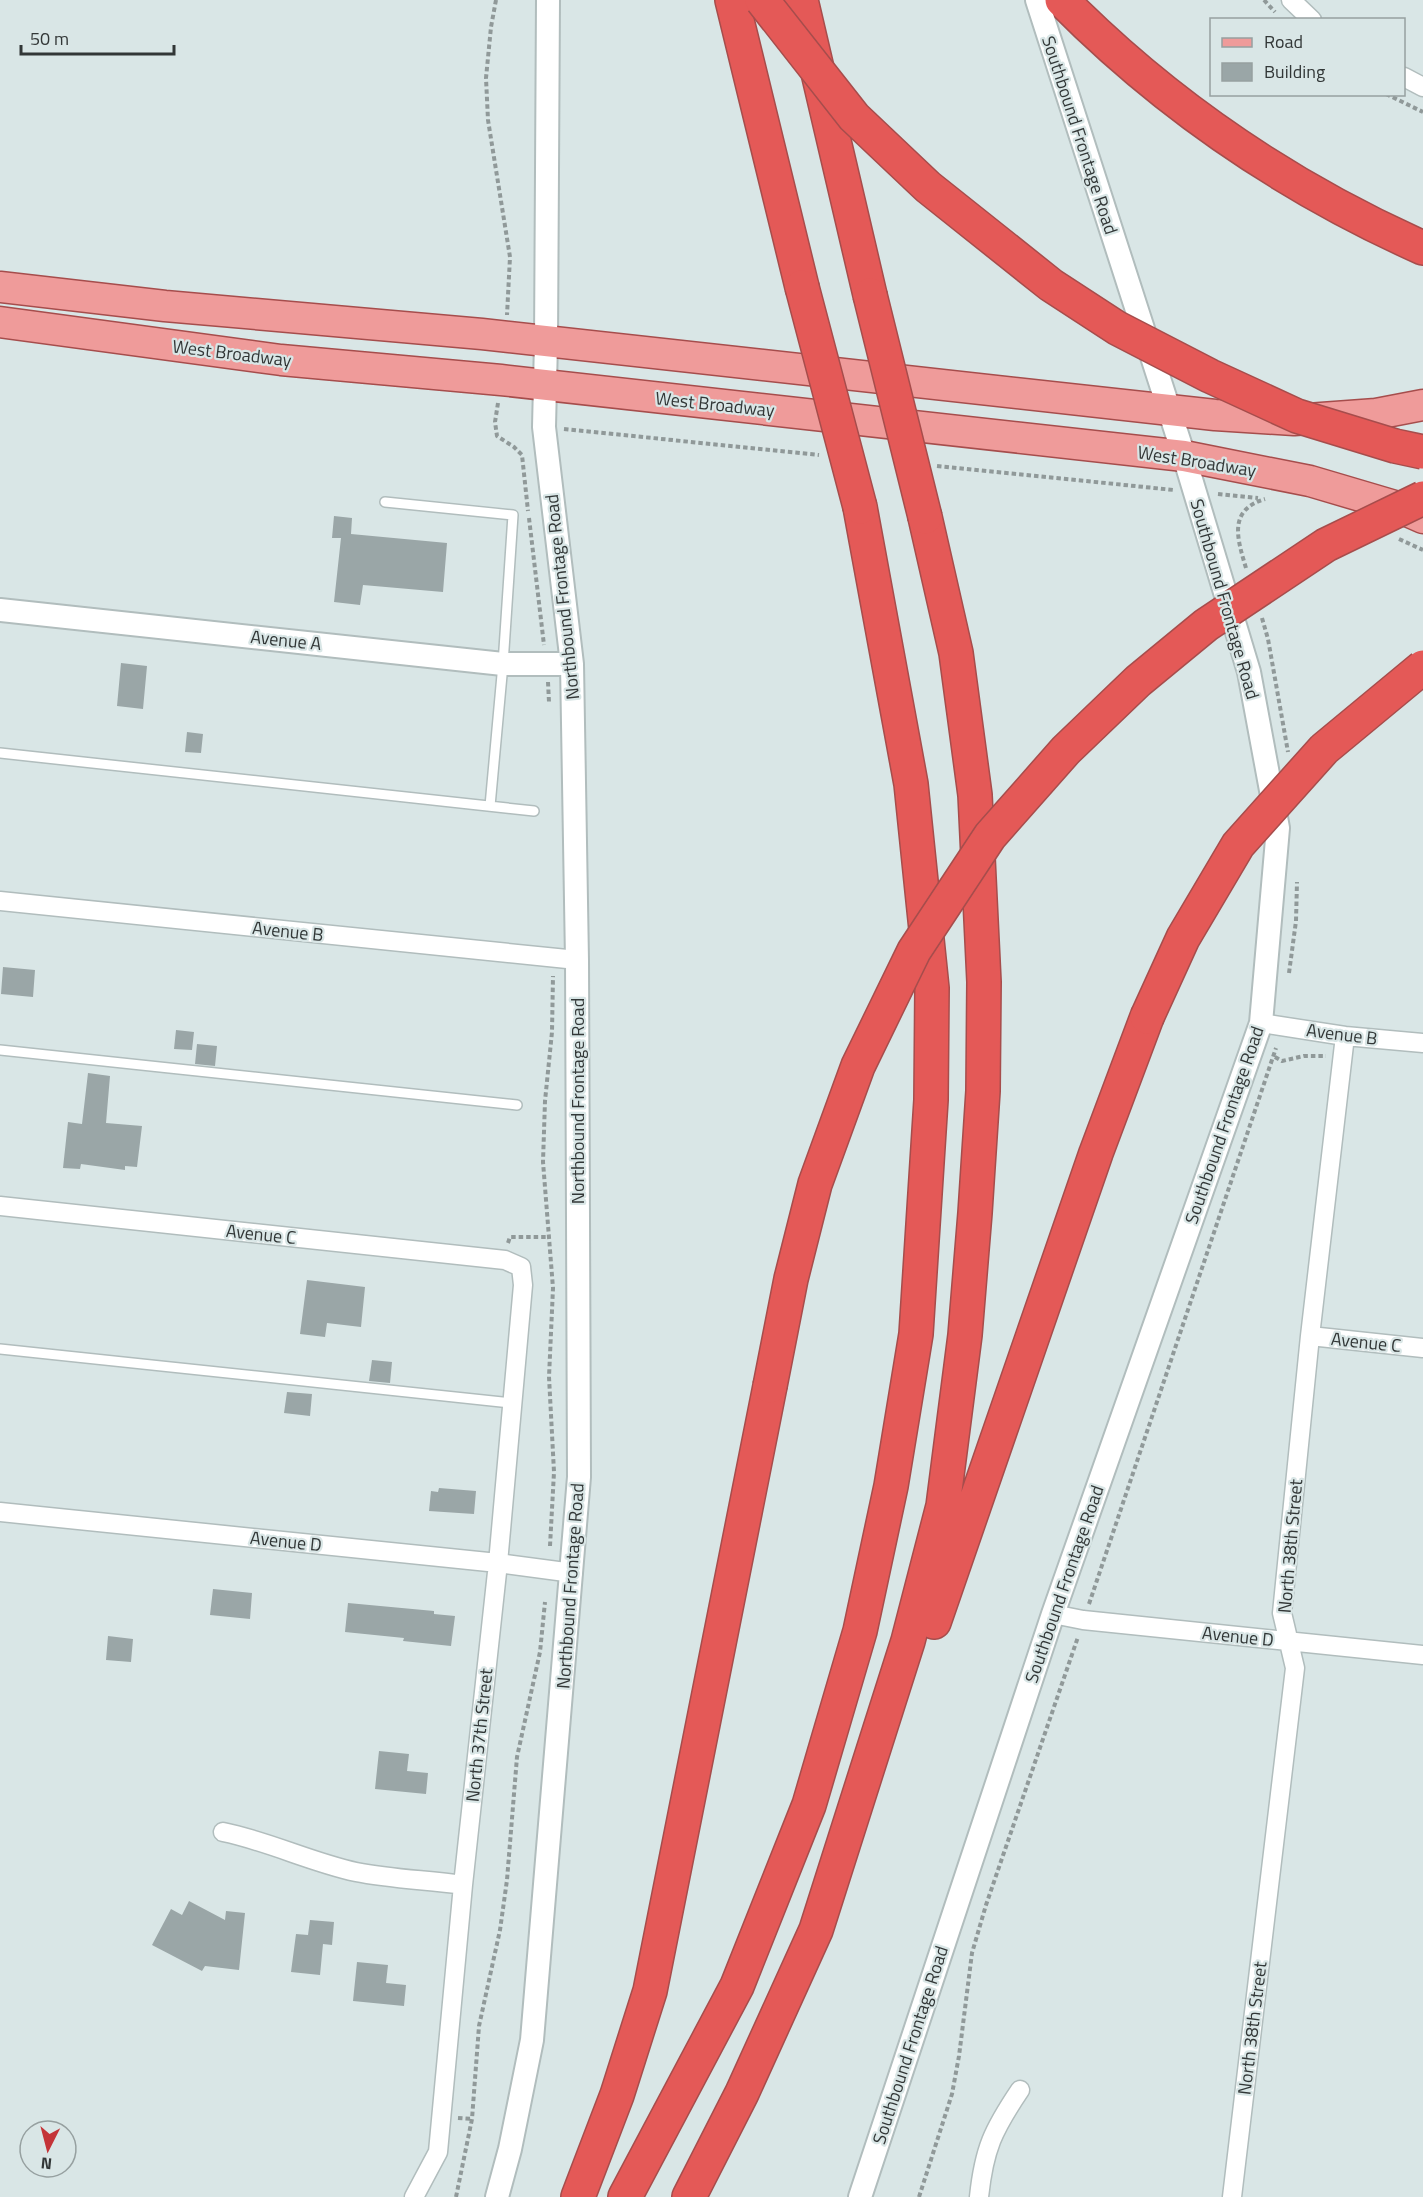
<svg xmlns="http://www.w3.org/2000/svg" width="1423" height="2197" font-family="'Titillium Web',sans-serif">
<rect width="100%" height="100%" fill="#d9e6e6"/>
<path fill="#9aa6a7" d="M334 516 352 518 351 534 447 543 443 592 363 585 360 605 334 602 341 538H332Z
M121 663 147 666 143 709 117 706Z
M187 732 203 734 201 753 185 752Z
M3 967 35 970 33 997 1 994Z
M176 1030 194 1032 192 1050 174 1049Z
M197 1044 217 1046 215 1066 195 1064Z
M88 1073 110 1076 106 1123 142 1126 137 1167 125 1166V1170L81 1164 80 1169 63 1168 68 1122 82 1124Z
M307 1280 365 1287 361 1327 327 1323 325 1337 300 1334Z
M372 1360 392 1362 390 1383 369 1381Z
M287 1392 312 1394 310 1416 284 1413Z
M439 1488 476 1491 474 1514 429 1511 431 1491 438 1492Z
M213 1589 252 1593 250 1619 210 1615Z
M348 1603 434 1611V1614L455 1616 451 1646 403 1641 404 1638 345 1632Z
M108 1636 133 1639 131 1662 106 1660Z
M379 1751 409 1754 407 1771 428 1773 426 1794 375 1789Z
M189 1901 225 1920 226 1911 245 1913 239 1970 205 1966 202 1971 152 1945 171 1909 182 1915Z
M310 1920 334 1922 332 1945 323 1944 320 1975 291 1972 296 1934 308 1935Z
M357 1962 388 1965 386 1983 406 1985 404 2006 353 2001Z"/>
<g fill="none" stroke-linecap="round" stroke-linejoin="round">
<g stroke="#b1bdbd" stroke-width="12">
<path id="service" d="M385 502 513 515 503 664 490 806
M0 753 534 811
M0 1050 517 1105
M0 1349 511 1403"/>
</g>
<g stroke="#b1bdbd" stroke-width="21">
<path id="minor" d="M1291 0 1312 20
M1404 77 1423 87
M0 901 577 960
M1261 1023 1345 1036 1423 1043
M0 1206 505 1260 521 1267 523 1285 498 1563 463 1885 438 2152 414 2197
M1310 1336 1423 1348
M0 1512 498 1563 573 1573
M1053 1614 1083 1620 1423 1655
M223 1832C268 1841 310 1862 356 1872 391 1879 427 1880 463 1885
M979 2197C984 2149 993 2130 1020 2090
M1232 2197 1295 1668 1282 1613 1310 1336 1345 1036"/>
</g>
<g stroke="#b1bdbd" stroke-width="26">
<path id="tertiary" d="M0 610 503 664H572
M497 2197 510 2149 532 2040 579 1477 577 960 572 664 544 427 546 342 548 0
M860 2197 1053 1614 1261 1023 1278 828 1249 672 1184 456 1037 0"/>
</g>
<g stroke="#a64d4c" stroke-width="33">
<path id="primary" d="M0 287 165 306 482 334 1215 415 1294 420 1376 414 1423 405
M0 322 281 360 501 380 1184 456 1310 481 1398 507 1423 518"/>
</g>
<g stroke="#a64d4c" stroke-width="36">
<path id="motorway" d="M732 0 802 287
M801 0 870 295
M1062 0C1166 105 1289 188 1423 248
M934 1622 1096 1153 1147 1017
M578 2197 617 2095 650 1991 770 1386
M625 2197 737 1986 809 1805 860 1631 891 1486 916 1334 931 1100 932 988 911 784 860 507
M689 2197 742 2093 816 1930 908 1641 943 1506 965 1335 975 1213 983 1091 984 982 975 795 956 653 925 517"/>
</g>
<path stroke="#909999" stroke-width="4" stroke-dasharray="4.5 3" stroke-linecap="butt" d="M496 0 491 27 486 78 488 120 510 257 507 315
M1264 0 1275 12
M1386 94 1423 112
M498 403 495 422 497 436 514 447 522 455 528 511
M564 429 819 455
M937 466 1174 490
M1218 494 1258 498
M529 518 544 645
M1399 539 1423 550
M1246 568C1237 538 1228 510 1265 499
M1262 618 1268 639 1288 752
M548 682 549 702
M1289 973 1296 921 1297 882
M1275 1057 1282 1061 1304 1056H1326
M508 1243 510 1237H550
M550 1546 554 1472 549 1377 553 1288 543 1162 545 1101 552 1032 553 976
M1089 1604 1276 1048
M458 2118 472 2119
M456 2197 472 2119 479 2026 500 1930 507 1880 517 1757 540 1652 545 1602
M919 2197 952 2094 959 2056 972 1953 986 1905 1078 1637"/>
<use href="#service" stroke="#fff" stroke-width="9"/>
<use href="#minor" stroke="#fff" stroke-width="18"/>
<use href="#tertiary" stroke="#fff" stroke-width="22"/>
<use href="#primary" stroke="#ef9b9a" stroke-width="30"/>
<use href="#motorway" stroke="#e45957" stroke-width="33"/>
<g stroke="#a64d4c" stroke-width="36" stroke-linecap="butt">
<path id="motorway-bridge" d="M762 0 854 117 928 187 1051 285 1117 328 1210 376 1297 416 1395 446 1423 452
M802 287 860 507
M870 295 925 517
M1147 1017 1183 938 1238 845 1324 749 1423 667
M770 1386 791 1279 815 1184 858 1066 914 951 990 836 1066 750 1138 681 1206 625 1326 545 1423 498"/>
</g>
<use href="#motorway-bridge" stroke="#e45957" stroke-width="33"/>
</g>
<g text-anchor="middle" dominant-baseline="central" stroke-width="4.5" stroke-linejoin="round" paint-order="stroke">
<g font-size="18" fill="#323737" stroke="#d9e6e6">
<text transform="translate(1080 135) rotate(72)">Southbound Frontage Road</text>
<text transform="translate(232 353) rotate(7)">West Broadway</text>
<text transform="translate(715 404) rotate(6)">West Broadway</text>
<text transform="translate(1197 461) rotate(9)">West Broadway</text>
<text transform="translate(562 597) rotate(-96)">Northbound Frontage Road</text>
<text transform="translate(1225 599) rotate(74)">Southbound Frontage Road</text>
<text transform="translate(286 640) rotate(6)">Avenue A</text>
<text transform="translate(288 931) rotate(6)">Avenue B</text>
<text transform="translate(1342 1034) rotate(7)">Avenue B</text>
<text transform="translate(577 1101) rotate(-90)">Northbound Frontage Road</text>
<text transform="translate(1224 1125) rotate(-71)">Southbound Frontage Road</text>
<text transform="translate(261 1234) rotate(6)">Avenue C</text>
<text transform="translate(1366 1342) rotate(6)">Avenue C</text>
<text transform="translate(286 1541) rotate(6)">Avenue D</text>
<text transform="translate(1290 1546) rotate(-85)">North 38th Street</text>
<text transform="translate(1064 1584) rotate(-71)">Southbound Frontage Road</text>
<text transform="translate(570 1586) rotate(-86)">Northbound Frontage Road</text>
<text transform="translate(1238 1636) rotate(6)">Avenue D</text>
<text transform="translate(479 1735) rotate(-84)">North 37th Street</text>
<text transform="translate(1252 2028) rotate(-83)">North 38th Street</text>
<text transform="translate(910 2045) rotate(-72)">Southbound Frontage Road</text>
</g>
</g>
<rect x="1210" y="18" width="195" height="78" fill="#d9e6e6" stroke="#96a0a0" stroke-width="1.5"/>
<rect x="1222" y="38" width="30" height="9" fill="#ef9b9a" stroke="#96a0a0" stroke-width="1.5"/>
<text x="1264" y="48" font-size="18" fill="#323737">Road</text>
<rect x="1222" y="63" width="30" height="18" fill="#9aa6a7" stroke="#96a0a0" stroke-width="1.5"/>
<text x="1264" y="78" font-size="18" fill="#323737">Building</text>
<g transform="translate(48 2149) rotate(186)"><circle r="28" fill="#d9e6e6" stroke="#96a0a0" stroke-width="1.5"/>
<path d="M0-4.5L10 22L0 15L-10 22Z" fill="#c43438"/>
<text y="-9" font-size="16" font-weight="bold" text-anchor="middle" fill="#323737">N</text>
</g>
<path d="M21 45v9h153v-9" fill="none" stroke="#323737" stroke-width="3"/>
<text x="30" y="45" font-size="18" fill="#323737" stroke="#d9e6e6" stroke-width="4.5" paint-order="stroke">50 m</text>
</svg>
